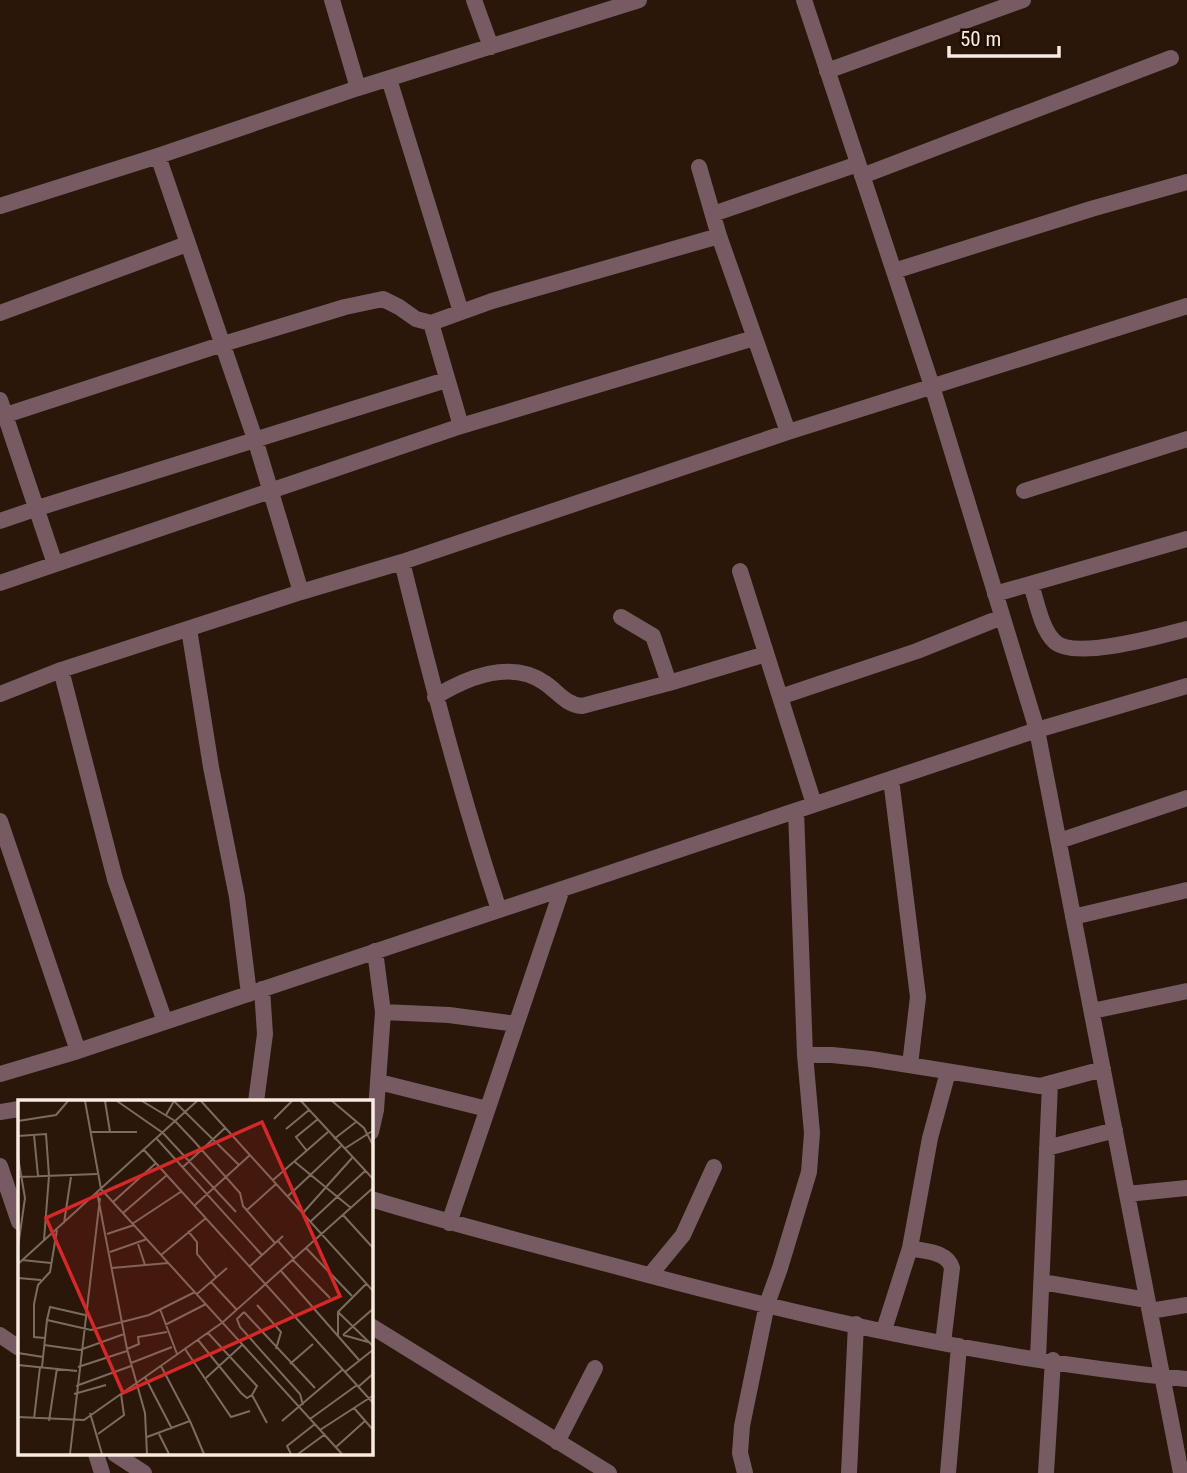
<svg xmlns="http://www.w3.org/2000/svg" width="1187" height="1473" font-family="'Roboto Condensed',sans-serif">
<rect width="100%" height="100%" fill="#2a1709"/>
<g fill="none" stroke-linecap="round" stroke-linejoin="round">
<path stroke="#765b62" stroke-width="16" d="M332 0 358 88
M474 0 491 47
M804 0 932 386 1037 730 1181 1473
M827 71 1023 0
M389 79 461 312
M158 156 255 439 301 592
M699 167 719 236 788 432
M862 176 1171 58
M0 206 158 156 358 88 639 0
M713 214 858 164
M894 271 1091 209 1187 182
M0 313 187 244
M431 323 461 426
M0 400 55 564
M0 417 223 344 345 307 383 299 399 307 416 319 431 323 492 301 719 236
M1024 491 1187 439
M0 521 38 508 446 380
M402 562C431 679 461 795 499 910
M740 571 814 804
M0 583 461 426 754 338
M1031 585C1037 602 1041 628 1054 641 1073 661 1160 636 1187 629
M995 594 1187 539
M621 617 653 636 669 683
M189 629 211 767 237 897 249 994
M61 670 115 879 165 1022
M0 694 61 670 301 592 402 562 788 432 1187 306
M435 697C466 678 511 659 545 683 557 691 566 705 582 706L669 683 766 654
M780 697 917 651 1002 617
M891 779 918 997 910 1065
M0 821 78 1051
M1059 841 1187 798
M1073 917 1187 890
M1092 1011 1187 991
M383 1012 449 1015 516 1024
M805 1055H832L871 1059 1040 1086 1103 1069
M0 1074 78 1051 1037 730 1187 686
M379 1082 487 1109
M256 1102 265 1034 262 989
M0 1112 19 1109
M371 1132 376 1110 383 1012 375 951
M1047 1148 1115 1130
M0 1166 19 1222
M1127 1194 1187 1188
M371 1199C459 1226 548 1248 637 1272 816 1320 1001 1361 1187 1379
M449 1223 562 889
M650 1275 683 1235 714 1167
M1042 1282 1147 1300
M1150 1311 1187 1305
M371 1326 609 1473
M884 1330 910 1248
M0 1335 19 1348
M943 1343 952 1268C947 1251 925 1252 910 1248L930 1138 948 1072
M1038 1358 1050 1084
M557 1442 595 1368
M96 1454 102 1473
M115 1454 144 1473
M745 1473 740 1453 742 1426 767 1304 780 1268 809 1172 812 1133 805 1055 796 811
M849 1473 856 1324
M948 1473 959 1346
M1046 1473 1053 1360"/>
</g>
<g transform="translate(18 1100)">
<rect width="355" height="355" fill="#2a1709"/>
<path fill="none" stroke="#7c6c5f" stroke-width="2" d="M67 1 83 89 324 354M87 1 92 32M99 1 145 33 218 112M124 1 157 21 175 40 222 93 225 106 257 143M183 1 356 192M283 1 356 80M314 1 346 28 356 47M148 15 156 1 221 65M256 19 274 1M0 21 38 15 50 1M268 29 291 10M72 32H119M16 35 20 76M0 36 28 34 31 76 26 140M139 39 244 155M316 39 338 22M326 49 356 30M126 50 356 304M289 51 278 37 300 19M0 57 7 98 0 147M277 62 333 108M165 67 207 28M0 77 79 74M255 80 310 32M79 92 109 249 127 313 129 354M269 97 323 46M95 102 138 63M177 105 232 55M229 110 258 84M105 113 149 75M284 114 334 58M325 115 356 149M292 122 347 71M46 123 53 77M114 124 164 91M170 131 179 142V154L198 177M89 134 116 125M260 141 276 159M120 144 127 165M288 148 334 196M92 152 129 139M143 155 188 118M4 160 33 163M275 160 312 198M0 164 179 1M232 166 265 136M94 168 150 163M263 171 341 260M0 178 23 180M193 182 219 210M179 194 209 168M239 205 263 232 258 249M142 209 159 254M226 212 219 219 222 227 282 294 285 305M226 212 297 288M320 212 356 247M29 220 32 207 67 215M147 225 188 204M190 233 239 286 234 295M325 235 356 208M325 235 350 242M320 236V212L348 184M27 238 16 237V204L20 185 32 172 39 130M180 240 223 293 229 298 234 295M26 245 62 250 106 234M109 249 121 244 120 237 149 232M167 249 213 317 232 311M0 253 25 257M113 263 154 247M272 264 295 244M0 265 59 271M24 267 29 220 73 230 131 215 177 192M60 267 109 251M327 272 356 249M127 277 154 329M188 278 224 245M58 286 113 266M340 287 356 273M56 294 88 285M234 295 249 323M336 308 356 331M72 313 84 354M0 317 66 320 205 222 356 87M16 319 22 267M292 319 339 285M31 321 39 268M172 321 186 354M264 321 324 270M302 330 356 295M80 334 106 315 103 294M141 334 151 354M129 337 172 321 143 266M318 347 347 321M52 354 82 98M273 354 269 346 297 324M280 354 306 335"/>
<path fill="#d62828" fill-opacity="0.15" stroke="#d62828" stroke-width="3.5" d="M244 22 322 196 105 293 28 118Z"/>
<rect width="355" height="355" fill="none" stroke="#f8ebe1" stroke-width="3.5"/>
</g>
<path d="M949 46v10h110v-10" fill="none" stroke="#f8ebe1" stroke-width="3.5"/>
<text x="960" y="46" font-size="21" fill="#f8ebe1" stroke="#200e02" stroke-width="5" paint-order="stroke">50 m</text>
</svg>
